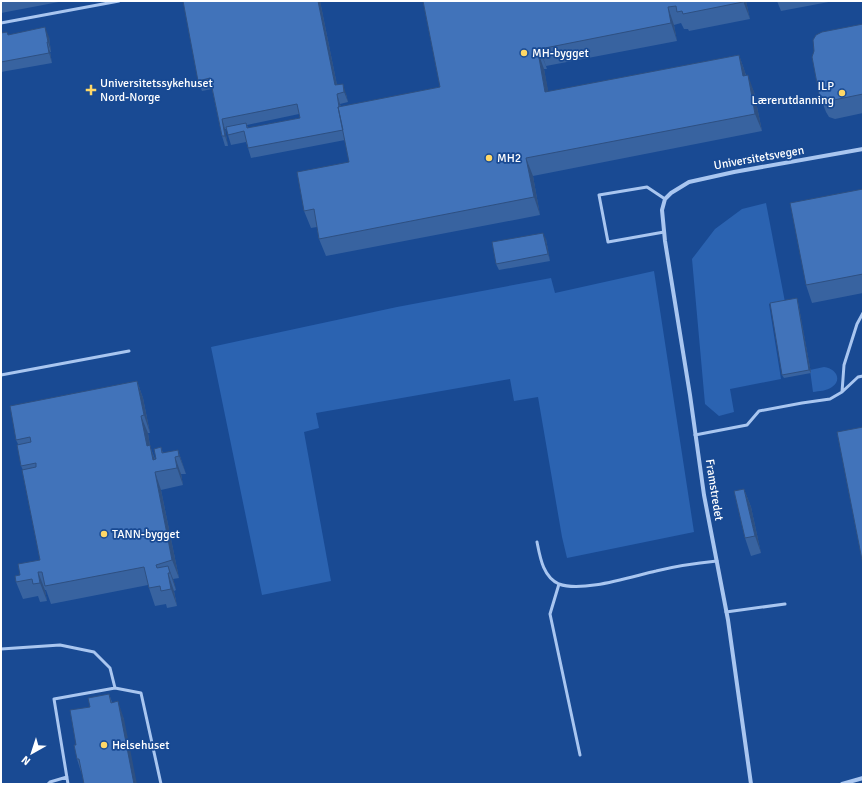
<svg xmlns="http://www.w3.org/2000/svg" width="864" height="785" font-family="Signika,sans-serif">
<rect width="100%" height="100%" fill="#194a93"/>
<path fill="#2b63b1" d="M766 203 785 302 769 304 781 379 730 389 734 412 719 416 705 404 692 259 715 229 742 209Z
M654 271 694 532 567 558 562 537 538 397 514 401 510 379 316 413 319 428 304 432 331 581 262 595 211 347 397 307 551 278 555 293Z
M824 367C835 368 843 379 832 387 827 391 819 391 813 392L810 370Z"/>
<g fill="none" stroke-linecap="round" stroke-linejoin="round">
<path stroke="#a9c6f0" stroke-width="3" d="M1 23 119 1
M664 232 608 242 599 195 647 187 665 199
M1 375 129 351
M842 392 844 365 857 324 863 313
M695 435 747 425 759 411 802 403 830 399 842 392 858 377 863 376
M537 542C540 557 543 577 559 584 582 593 633 576 656 571 676 566 697 563 717 561
M559 584 550 614 580 755
M726 612 785 604
M1 649 60 645 94 652 110 668 115 688
M48 784 50 782 67 777
M68 784 54 699 115 688 141 693 161 784"/>
<path stroke="#a9c6f0" stroke-width="4" d="M751 784 728 620 704 495 690 395 665 241 662 210 665 199 671 193 689 182 734 172 863 149
M842 784 863 778"/>
</g>
<path fill="#3863a0" fill-rule="evenodd" d="M1 1H64L1 13Z
M320 1 337 85 346 94 348 102 340 104 341 107 440 87 423 1H746L750 19 689 31 688 29H684L681 23 674 25 677 41 546 66 547 69H544L548 92 739 55 746 75 754 92 762 131 533 176 540 215 326 256 319 239 317 227 311 228 304 211 349 162 345 140 251 158 248 148 246 142 231 145 228 135 227 129H225L228 146H225L222 136 212 89 202 91 198 81ZM299 114 300 118 248 128 247 125Z
M777 1H834L781 11Z
M863 24V113L835 119 829 117 826 112 819 94Z
M1 33 8 35 49 37 51 52H50L52 63 1 72Z
M863 189V293L812 303 806 285Z
M546 239 550 261 499 270 496 264Z
M798 302 811 373 784 378 782 375Z
M137 381 143 398 150 433H148L150 446 155 459H156L161 447 163 453 178 450 186 474H181L183 485 161 490 179 578 173 579 176 590 174 591 177 606 167 608 166 604 155 606 148 585 51 604 46 590H45L47 601 40 602 38 596 23 599 16 582 20 575 40 560 23 470 21 466 18 444 16 440Z
M744 489 751 507 761 553 751 556 745 538Z
M109 694 112 702 124 719 81 772 77 759 76 745Z"/>
<path fill="#2e5082" d="M318 1H320L339 95 335 85Z
M743 1H746L750 19Z
M668 7 674 25 677 41 671 23Z
M45 27 49 37 51 52 48 42Z
M47 42 50 52 52 63 49 53Z
M540 49 546 66 547 69 540 51Z
M538 52 544 69 552 110 545 92Z
M739 55 745 72 749 93 743 76Z
M748 75 754 92 762 131 755 114Z
M343 84 346 94 348 102 344 92Z
M337 94 340 104 347 139 344 129Z
M222 119 225 129 228 146 225 136Z
M526 158 533 176 540 215 534 197Z
M543 233 546 239 550 261 548 254Z
M797 298 798 302 811 373 809 370Z
M137 381 143 398 150 433 144 415Z
M141 416 148 433 150 446 156 463 158 472 147 446Z
M178 450 186 474 179 456Z
M175 457 181 474 183 485 177 468Z
M155 472 161 490 179 578 172 560Z
M744 489 751 507 761 553 755 536Z
M168 566 175 584 176 590 170 573Z
M38 572 45 590 47 601 40 583Z
M168 573 174 591 177 606 171 589Z
M118 701 124 719 137 784H134Z"/>
<path fill="#4173ba" stroke="#2e5082" d="M183 1H318L335 85 343 84 344 92 337 94 339 107H338L343 130 248 148 244 131 228 135 226 127 246 123 247 128 300 118 297 104 222 119 225 136H222L210 78 198 81Z
M423 1H743V2L683 14 682 11 677 12 676 6 668 7 671 23 540 49V51L538 52 545 92 739 55 743 76 748 75 755 114 526 158 534 197 319 239 314 209 304 211 297 172 349 162 338 107 440 87Z
M863 24V94L829 101 823 100 819 94 812 57 814 51 813 40 816 35 822 32Z
M45 27 48 42H47L49 53 1 62V33L7 32 8 35Z
M863 189V274L806 285 790 203Z
M543 233 548 254 496 264 492 242Z
M797 298 809 370 782 375 770 303Z
M137 381 144 415 141 416 147 446 150 445 153 460 156 459 154 449 161 447 162 453 178 450 179 456 175 457 177 468 155 472 172 560 156 565 157 568 168 566 170 573H168L171 589 161 591 160 586 149 588 144 567 45 586 42 572H38L40 583 33 584 32 579 16 582 15 576 20 575 18 564 40 560 22 470 36 467V463L21 466 17 445 31 442 30 437 16 440 10 406Z
M863 427V565L837 432Z
M744 489 755 536 745 538 734 491Z
M109 694 111 703 118 701 134 784H84L79 759H77L74 745H76L70 710 90 707 88 698Z"/>
<g fill="#ffd867" stroke="#194a93" stroke-width="1.5">
<circle cx="524" cy="53" r="4"/>
<path d="M89 84h4v4h4v4h-4v4h-4v-4h-4v-4h4z"/>
<circle cx="842" cy="93" r="4"/>
<circle cx="489" cy="158" r="4"/>
<circle cx="104" cy="534" r="4"/>
<circle cx="104" cy="745" r="4"/>
</g>
<g text-anchor="middle" dominant-baseline="central" stroke-width="3.5" stroke-linejoin="round" paint-order="stroke">
<g font-size="12" fill="#fff" stroke="#194a93" text-anchor="start">
<text x="532" y="53">MH-bygget</text>
<text x="100" y="83">Universitetssykehuset<tspan x="100" dy="14">Nord-Norge</tspan></text>
<text x="834" y="86" text-anchor="end">ILP<tspan x="834" dy="14">Lærerutdanning</tspan></text>
<text x="497" y="158">MH2</text>
<text x="112" y="534">TANN-bygget</text>
<text x="112" y="745">Helsehuset</text>
</g>
<g font-size="12" fill="#fff" stroke="#194a93">
<text transform="translate(759 158) rotate(-10)">Universitetsvegen</text>
<text transform="translate(714 490) rotate(81)">Framstredet</text>
</g>
</g>
<rect width="864" height="785" fill="none" stroke="#ffffff" stroke-width="4"/>
<g transform="translate(32 753) rotate(219)" stroke="#194a93" stroke-width="3" paint-order="stroke">
<path d="M0-3L7 15L0 10L-7 15Z" fill="#ffffff"/>
<text y="-6" font-size="11" font-weight="bold" text-anchor="middle" fill="#ffffff">N</text>
</g>
</svg>
